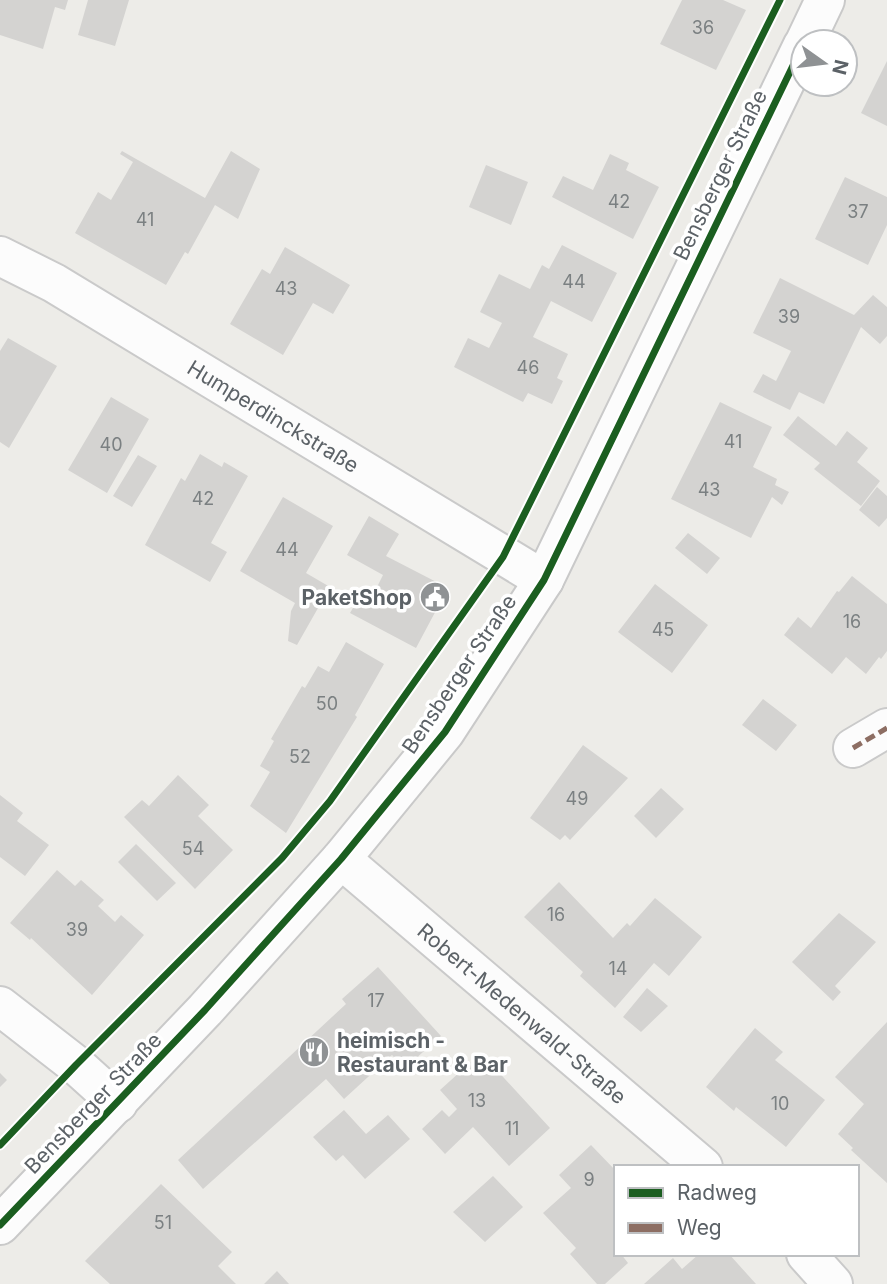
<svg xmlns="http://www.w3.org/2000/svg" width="887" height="1284" font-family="Inter,sans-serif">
<rect width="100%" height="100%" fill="#edece8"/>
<path fill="#d4d3d1" d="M0 0H68L65 10 55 7 43 49 0 35Z
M88 0H129L115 46 78 35Z
M682 0H723L746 10 716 70 660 44Z
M887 61V126L861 113Z
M122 151 205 198 231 151 260 169 238 219 215 205 188 254 185 252 166 285 75 233 98 192 111 200 133 162 120 154Z
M610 154 629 163 626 170 659 187 633 239 552 197 563 176 593 190Z
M486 165 528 182 511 225 469 207Z
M845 177 887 197V225L868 265 815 239Z
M562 245 617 273 592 322 551 301 533 337 568 354 557 378 563 381 552 404 528 393 523 402 454 367 468 338 489 348 502 323 480 312 499 274 530 289 542 265 549 269Z
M285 247 350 285 333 314 313 303 283 355 230 324 262 269 270 274Z
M780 278 854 315 873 295 887 307V336L880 344 861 327 824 404 799 392 790 410 753 392 763 374 776 381 791 351 753 333Z
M8 338 57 366 9 448 0 442V351Z
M111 397 149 419 107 493 68 470Z
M720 402 772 427 753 467 777 479 775 485 789 492 782 505 772 497 751 538 671 499Z
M798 416 836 446 847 431 868 448 857 462 880 481 861 506 814 469 820 463 783 435Z
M200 454 222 467 224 462 248 476 211 543 227 552 210 582 145 545 181 478 185 481Z
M138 455 157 466 132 507 113 496Z
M877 487 887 496V518L879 527 859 510Z
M283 497 333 526 306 573 330 587 297 645 288 641 291 611 295 603 240 571Z
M369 516 399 534 386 556 448 588 416 648 350 613 366 586 375 591 383 575 347 555Z
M688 533 720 558 707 574 675 548Z
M852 576 887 604V651L881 659 879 657 866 674 846 657 832 674 784 635 798 617 811 628 837 591 839 592Z
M655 584 708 625 672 673 618 632Z
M346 642 384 664 355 715 357 717 286 833 250 806 270 772 260 766 274 741 271 739 302 686 305 688 318 666 329 672Z
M763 699 797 725 776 751 742 725Z
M583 745 628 778 570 840 565 835 560 840 530 818Z
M178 775 209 805 198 816 233 850 195 889 124 817 142 800 149 806Z
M661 788 684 809 656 838 634 816Z
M0 795 23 813 17 821 49 845 25 876 0 857Z
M136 844 176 883 157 901 118 862Z
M57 870 75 886 81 880 104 900 98 906 115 922 121 915 144 935 92 995 31 938 30 940 10 923Z
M559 882 613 938 627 923 630 926 655 898 702 937 669 976 654 963 615 1008 580 976 583 972 524 917Z
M839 913 876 942 835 986 841 992 833 1001 792 962Z
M378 967 441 1036 405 1068 392 1055 344 1099 326 1079 203 1189 178 1160 346 1004 342 999Z
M647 988 668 1006 641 1032 623 1017Z
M887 1022V1183L851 1150 853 1148 838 1134 864 1104 835 1077Z
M755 1028 783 1052 775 1060 825 1100 786 1147 736 1107 734 1111 706 1087Z
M481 1053 550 1128 509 1166 473 1127 445 1154 422 1129 442 1110 449 1117 457 1109 440 1090Z
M0 1073 7 1080 0 1087Z
M344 1110 366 1134 388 1115 410 1139 365 1179 343 1155 336 1161 313 1137Z
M591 1145 616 1171V1254H621L628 1263 605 1284H597L570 1254 576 1248 543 1213 571 1188 559 1175Z
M493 1176 523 1207 485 1242 453 1212Z
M161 1184 232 1252 218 1266 236 1284H110L85 1261Z
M699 1254H729L756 1284H644L673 1258 682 1269Z
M277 1271 289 1284H264Z"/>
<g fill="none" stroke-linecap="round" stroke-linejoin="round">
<g stroke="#cacaca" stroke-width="42">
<g id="minor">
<path id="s1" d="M0 256 54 283 544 580"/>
<path d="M853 748 887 728"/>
<path id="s2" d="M341 859 703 1167"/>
<path d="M0 1006 76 1065 118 1103"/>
<path d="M806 1254 833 1284"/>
</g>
</g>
<g stroke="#c9c9c9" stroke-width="42">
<path id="secondary" d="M805 42 825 0
M0 1225 205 1010 341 859 445 732 544 580 803 45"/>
</g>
<use href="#minor" stroke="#fcfcfc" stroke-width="38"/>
<use href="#secondary" stroke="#fcfcfc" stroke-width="38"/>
<path stroke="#8d6e63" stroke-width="5" stroke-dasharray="10 5" stroke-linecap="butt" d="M853 748 887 728"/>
<g stroke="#fff" stroke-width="11">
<path id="cycleway" d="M0 1145 76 1065 282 858 330 801 503 557 780 0
M0 1225 205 1010 341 859 445 732 544 580 803 45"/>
</g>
<use href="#cycleway" stroke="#1b5e20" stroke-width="7"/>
</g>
<defs>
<g id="civic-disc" transform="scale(1.575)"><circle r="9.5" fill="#8f9294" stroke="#fff"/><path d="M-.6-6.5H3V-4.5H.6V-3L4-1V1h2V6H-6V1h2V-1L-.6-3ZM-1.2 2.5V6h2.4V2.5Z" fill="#fff"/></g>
<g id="restaurant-disc" transform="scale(1.575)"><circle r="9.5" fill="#8f9294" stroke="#fff"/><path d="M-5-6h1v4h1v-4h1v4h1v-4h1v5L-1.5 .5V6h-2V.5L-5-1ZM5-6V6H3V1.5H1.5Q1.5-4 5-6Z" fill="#fff"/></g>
</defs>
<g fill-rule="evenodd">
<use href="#civic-disc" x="435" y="597"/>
<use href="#restaurant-disc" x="314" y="1052"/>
</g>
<g text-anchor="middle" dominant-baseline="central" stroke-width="7" stroke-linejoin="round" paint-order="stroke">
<g font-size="18" fill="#7b8082">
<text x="703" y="27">36</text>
<text x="619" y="201">42</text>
<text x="858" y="211">37</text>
<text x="145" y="219">41</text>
<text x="574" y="281">44</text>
<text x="286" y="288">43</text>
<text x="789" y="316">39</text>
<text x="528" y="367">46</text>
<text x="733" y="441">41</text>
<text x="111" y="444">40</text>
<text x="709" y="489">43</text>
<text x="203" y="498">42</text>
<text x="287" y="549">44</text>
<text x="852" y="621">16</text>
<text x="663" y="629">45</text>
<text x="327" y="703">50</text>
<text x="300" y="756">52</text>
<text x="577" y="798">49</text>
<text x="193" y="848">54</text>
<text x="556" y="914">16</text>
<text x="77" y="929">39</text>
<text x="618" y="968">14</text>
<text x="376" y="1000">17</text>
<text x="477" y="1100">13</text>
<text x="780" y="1103">10</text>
<text x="512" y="1128">11</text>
<text x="589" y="1179">9</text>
<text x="163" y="1222">51</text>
</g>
<g font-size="21" fill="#5c6267" stroke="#fff">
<text transform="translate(720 175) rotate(-64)">Bensberger Straße</text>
<text stroke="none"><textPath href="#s1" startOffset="317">Humperdinckstraße</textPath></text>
<text transform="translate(459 674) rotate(-56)">Bensberger Straße</text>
<text stroke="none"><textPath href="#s2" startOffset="238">Robert-Medenwald-Straße</textPath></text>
<text transform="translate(93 1103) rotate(-46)">Bensberger Straße</text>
</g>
<g font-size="21" font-weight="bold" fill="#5c6267" stroke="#fff" text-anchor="end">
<text x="412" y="597">PaketShop</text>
<text x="337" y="1040" text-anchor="start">heimisch -<tspan x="337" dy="24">Restaurant &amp; Bar</tspan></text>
</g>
</g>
<rect x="614" y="1165" width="245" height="91" fill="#ffffff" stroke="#bec0c2" stroke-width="2"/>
<rect x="628" y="1188" width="35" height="10" fill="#1b5e20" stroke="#bec0c2" stroke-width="2"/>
<text x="677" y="1200" font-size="21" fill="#5c6267">Radweg</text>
<rect x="628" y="1223" width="35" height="10" fill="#8d6e63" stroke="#bec0c2" stroke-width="2"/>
<text x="677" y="1235" font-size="21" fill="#5c6267">Weg</text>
<g transform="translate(824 63) rotate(104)"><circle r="33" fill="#ffffff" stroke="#bec0c2" stroke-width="2"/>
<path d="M0-5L12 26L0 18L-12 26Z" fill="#8f9294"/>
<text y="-10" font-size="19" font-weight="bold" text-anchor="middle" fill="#5c6267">N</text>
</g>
</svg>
